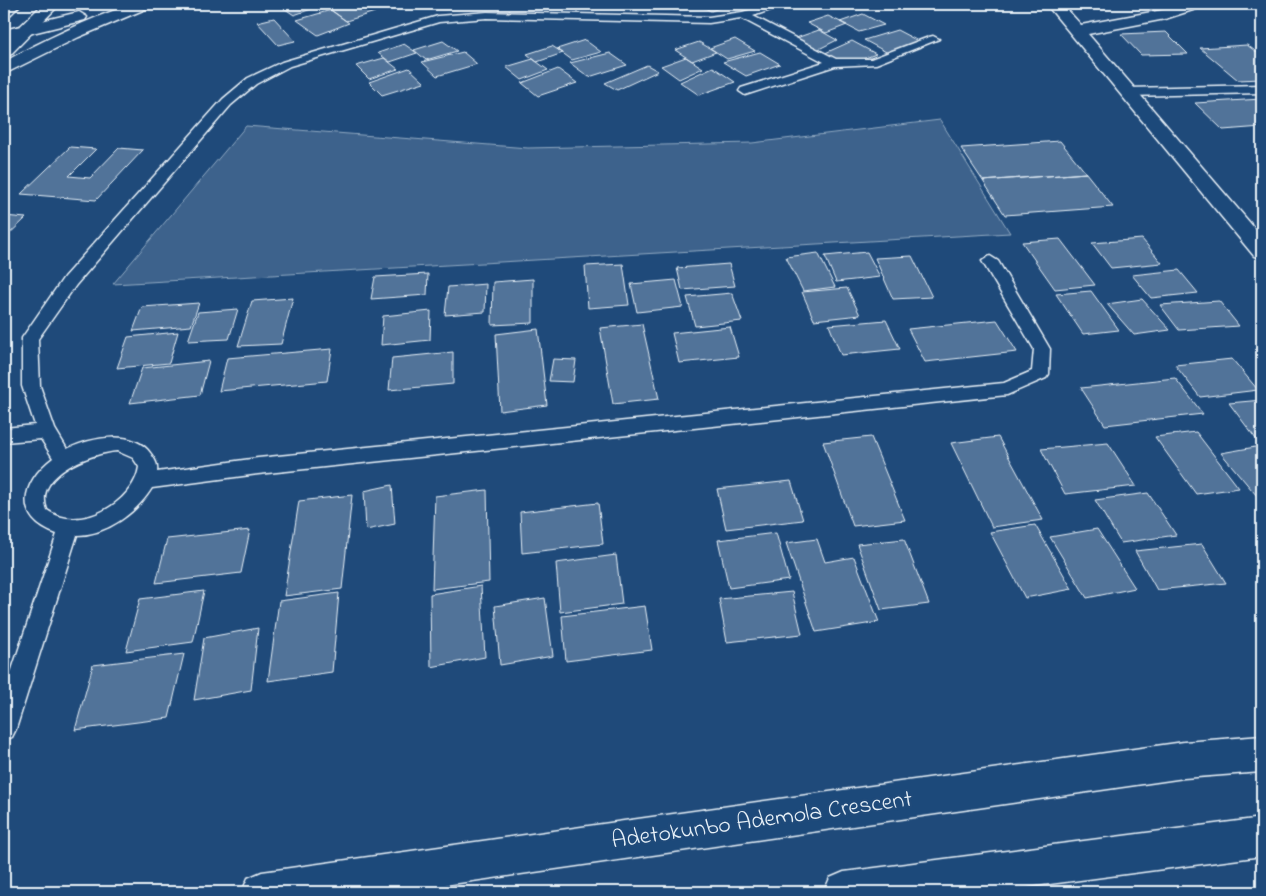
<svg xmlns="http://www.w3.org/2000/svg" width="1266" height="896" font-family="'Indie Flower',sans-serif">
<rect width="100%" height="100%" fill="#1f4a7a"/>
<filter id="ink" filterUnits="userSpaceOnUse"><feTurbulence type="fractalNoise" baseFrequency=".02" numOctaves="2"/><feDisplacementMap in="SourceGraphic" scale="10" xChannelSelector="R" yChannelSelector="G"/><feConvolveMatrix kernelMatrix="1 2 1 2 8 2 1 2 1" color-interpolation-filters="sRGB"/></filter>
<g filter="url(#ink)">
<path fill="#3c628c" stroke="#92aac2" d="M940 120 1010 233 113 284 246 126 528 148 752 143Z"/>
<path fill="#517399" stroke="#e8f1f8" d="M278 4H322L323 5 294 15Z
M322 4H363L375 12 346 21Z
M696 4H730L711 11Z
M331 10 349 23 318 35 297 20Z
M863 14 884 25 859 32 840 22Z
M828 16 847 25 826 33 807 23Z
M274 18 295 41 278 45 257 22Z
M819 30 837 40 817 50 796 38Z
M897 30 918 41 888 53 864 40Z
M1166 32 1188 54 1141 55 1121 34Z
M735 39 755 51 727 59 710 48Z
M585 40 601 52 572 60 557 49Z
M443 41 457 51 426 60 414 50Z
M852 41 876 54 844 66 823 54Z
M699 42 716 52 692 61 675 50Z
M404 44 417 53 390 62 378 53Z
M1247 45 1262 56V79L1238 80 1200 48Z
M552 46 563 53 537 62 527 54Z
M463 52 477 64 437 76 422 62Z
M760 52 780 64 746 76 723 62Z
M610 53 627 65 589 77 570 63Z
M686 57 703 68 679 79 661 66Z
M384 58 398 69 369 79 356 66Z
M533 59 548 70 522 80 506 67Z
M647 65 658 71 617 90 605 83Z
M713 67 735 82 699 95 680 82Z
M409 68 424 82 382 95 369 82Z
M558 69 577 83 538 96 522 83Z
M1262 99V127L1223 130 1195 103Z
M1060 141 1086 173 983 181 961 148Z
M70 147 96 149 69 176 90 178 119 148 143 150 96 200 21 194Z
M1086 173 1113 207 1005 215 983 181Z
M4 216 26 218 4 239Z
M1060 239 1095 285 1055 289 1022 242Z
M1142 239 1162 263 1111 268 1092 243Z
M867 252 880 277 836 282 825 256Z
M818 253 835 287 803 291 786 257Z
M912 256 932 297 893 299 875 258Z
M623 264 629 305 588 308 585 266Z
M729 264 735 286 682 290 677 268Z
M1179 270 1198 293 1151 298 1132 275Z
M428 274 427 295 371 299 375 277Z
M533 279V323L492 325 493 282Z
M676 280 683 307 637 312 631 284Z
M486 284 485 312 445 315 448 287Z
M847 288 860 315 814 320 802 292Z
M1091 291 1119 330 1083 334 1056 294Z
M732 293 742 321 695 326 687 297Z
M293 298 281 344 238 346 252 301Z
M1142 299 1170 330 1134 335 1107 304Z
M1219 301 1239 326 1179 330 1160 305Z
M199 303 191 326 133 331 142 307Z
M238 309 229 339 188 341 198 312Z
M431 311 430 340 381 345 383 316Z
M886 320 900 349 841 355 829 325Z
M997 320 1017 352 925 362 908 329Z
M642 324 659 399 613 404 600 328Z
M730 327 739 357 679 363 672 333Z
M538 329 547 405 500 411 496 334Z
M178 332 169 363 117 368 128 337Z
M332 349 327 381 219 391 227 358Z
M453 352V384L389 390 392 358Z
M553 359 576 360 573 382 549 381Z
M1232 359 1258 390 1200 397 1175 365Z
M209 361 200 395 130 403 142 368Z
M1175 378 1203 414 1105 425 1081 388Z
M1262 400V438L1256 439 1229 403Z
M1196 432 1239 488 1196 494 1155 437Z
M871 437 905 520 853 526 823 442Z
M998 437 1043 520 992 527 951 443Z
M1108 443 1136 486 1065 494 1041 449Z
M1261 446 1262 495 1257 496 1221 453Z
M791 481 803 520 726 529 717 489Z
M392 485 395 524 366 530 364 491Z
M487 490 489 582 432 589 435 496Z
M1148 493 1176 535 1121 543 1095 500Z
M352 495 342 589 284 596 299 501Z
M598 503 603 544 522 553 520 512Z
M1035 525 1072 589 1025 598 990 532Z
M1097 529 1135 588 1087 598 1050 537Z
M250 530 241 573 156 583 167 539Z
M776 533 789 580 729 588 718 540Z
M817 539 825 562 854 557 879 622 816 632 786 543Z
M904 539 929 604 881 610 857 544Z
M1202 544 1226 583 1157 590 1135 551Z
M616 555 622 604 560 612 556 563Z
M481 586 485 657 431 667 430 594Z
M204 591 193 642 126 651 140 599Z
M792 592 802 634 727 642 719 599Z
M339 593 332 672 268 681 279 601Z
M545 598 553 656 500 665 495 606Z
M645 606 652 650 566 661 562 616Z
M258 628 251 690 194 700 204 638Z
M184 654 169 718 75 730 93 665Z"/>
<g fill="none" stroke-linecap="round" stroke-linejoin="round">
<g stroke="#e8f1f8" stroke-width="3">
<path id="lane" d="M772 4H788L753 16 836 59H871L929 37 933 36 939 39 876 64 835 66 745 95 739 91 741 88 824 62 741 18 709 23 487 18 439 22 290 66 256 84 231 105 76 285 38 339 40 386 55 429 67 449C91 438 133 428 151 454 155 460 158 464 157 472L258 458 1004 383 1032 371 1034 349 982 261 990 256 998 261 1050 349 1049 374 1046 378 1007 395 258 474 152 488C137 512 107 535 77 535L16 729 12 737 4 741V694L57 534C13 519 21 482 53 458L41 439 4 442V428L35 425 22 386V338L64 277 223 99 248 78 282 62 438 16 487 12 709 17 742 12ZM117 451 133 458 139 467C134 503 79 534 47 510 33 474 92 453 117 451Z
M1262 85V93L1128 96 1122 92 1128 88Z"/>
</g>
<g stroke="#e8f1f8" stroke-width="3">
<path id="street" d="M1046 4H1062L1081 25 1162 10 1182 4H1205L1202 7 1165 19 1088 34 1262 237V258L1254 256Z"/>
</g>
<g stroke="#e8f1f8" stroke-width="3">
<path id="secondary" d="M4 4H21L10 15 4 17Z
M43 4H60L10 55 4 56V42Z
M1262 736V772L1184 778 396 892H242L248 878 262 872 1184 742Z
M1262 818V856L990 892H824L830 878 844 872Z"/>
</g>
<g stroke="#e8f1f8" stroke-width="3">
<path id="highway" d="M131 4H153L150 7 79 37 4 74V62C45 39 87 20 131 4Z
M79 12 87 17 85 20 4 40V30Z"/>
</g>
<use href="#lane" fill="#1f4a7a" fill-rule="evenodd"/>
<use href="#street" fill="#1f4a7a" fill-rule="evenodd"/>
<use href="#secondary" fill="#1f4a7a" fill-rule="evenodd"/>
<use href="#highway" fill="#1f4a7a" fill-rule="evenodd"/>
</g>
</g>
<g text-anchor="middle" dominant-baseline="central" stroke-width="5" stroke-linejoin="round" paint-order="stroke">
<g font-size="24" fill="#e8f1f8" stroke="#1f4a7a">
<text transform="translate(762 821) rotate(-8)">Adetokunbo Ademola Crescent</text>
</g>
</g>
<rect width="1266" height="896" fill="none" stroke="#1f4a7a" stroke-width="20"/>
<rect x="10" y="10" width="1246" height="876" fill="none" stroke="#e8f1f8" stroke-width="2" filter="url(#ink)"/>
</svg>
